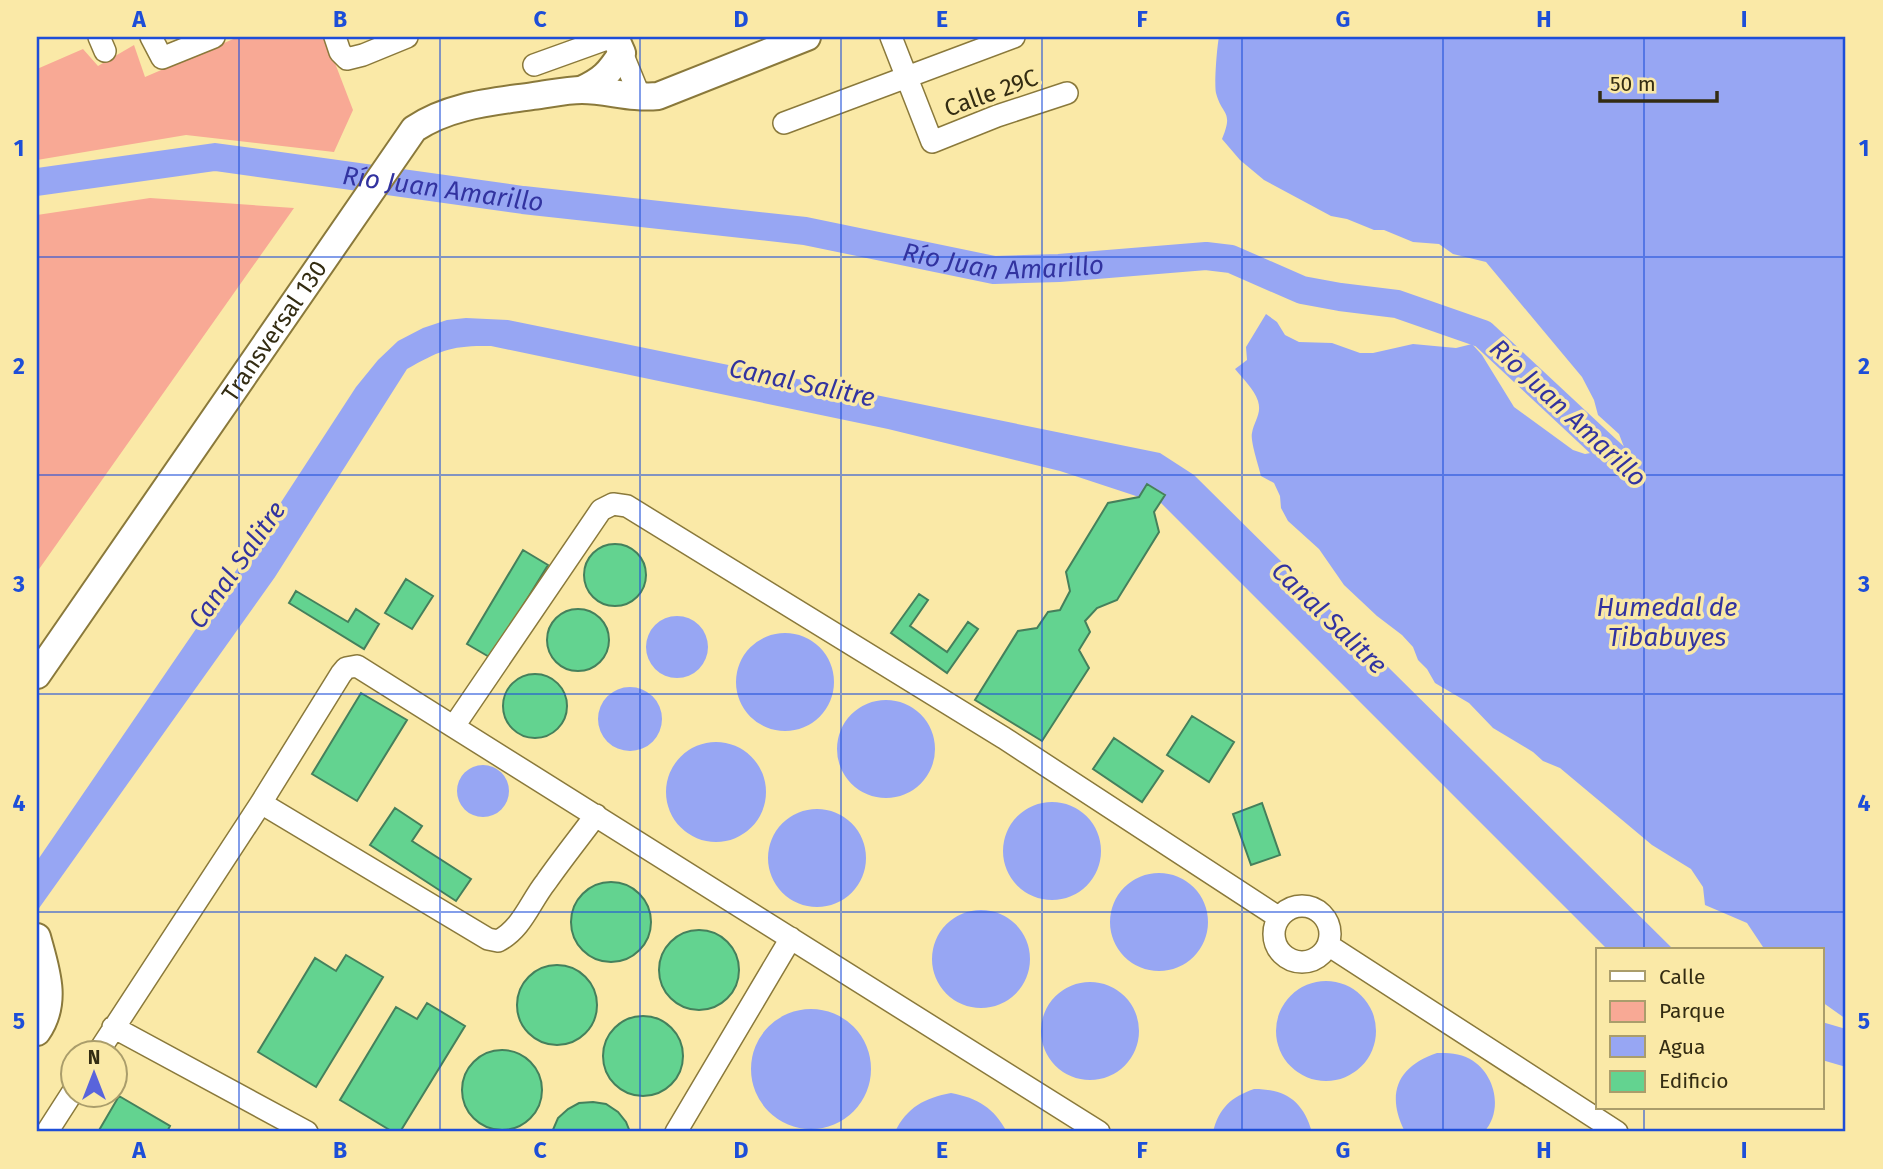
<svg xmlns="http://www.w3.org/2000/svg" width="1883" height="1169" font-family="'Fira Sans',sans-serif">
<rect width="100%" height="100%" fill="#fae9a7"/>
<path fill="#f8a995" d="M238 37H325L353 110 334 152 186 135 37 160V69L83 49 98 66 134 45 145 77Z
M150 198 294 208 37 572V215Z"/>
<path fill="#97a6f3" d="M1219 37H1846V1019L1822 1002V950H1765L1747 923 1705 905 1703 887 1691 869 1652 845 1560 768 1543 761 1533 752 1493 728 1469 703 1435 683 1427 669 1418 660 1413 647 1402 635 1377 616 1344 585 1319 549 1288 521 1281 508 1280 496 1274 483 1261 476C1259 467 1250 441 1252 433 1254 421 1262 414 1258 401 1254 389 1243 379 1235 369L1247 360 1246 347 1266 314 1277 322 1285 335 1299 342 1332 343 1360 353H1373L1413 344 1456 348 1472 344 1482 355 1514 407 1573 450 1585 454 1624 447 1619 434 1598 415 1594 400 1582 377 1486 262 1453 254 1439 244 1413 242 1384 230H1374L1347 219 1331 216 1264 180 1240 160 1222 139C1234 110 1222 116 1216 93 1214 84 1217 46 1219 37Z
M466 318 508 320 1160 453 1194 475 1674 950H1608L1160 502 1165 494 1148 484 1139 497 1060 471 888 429 491 346C453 345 440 350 407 369L275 577 37 911V861L248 553 356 387 378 360 398 341 423 328 447 320Z
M646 647a31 31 0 1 1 62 0a31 31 0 1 1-62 0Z
M736 682a49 49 0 1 1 98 0a49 49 0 1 1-98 0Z
M598 719a32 32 0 1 1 64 0a32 32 0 1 1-64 0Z
M837 749a49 49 0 1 1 98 0a49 49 0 1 1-98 0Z
M666 792a50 50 0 1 1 100 0a50 50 0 1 1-100 0Z
M457 791a26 26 0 1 1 52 0a26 26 0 1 1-52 0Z
M1003 851a49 49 0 1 1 98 0a49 49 0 1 1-98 0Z
M768 858a49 49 0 1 1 98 0a49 49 0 1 1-98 0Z
M1110 922a49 49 0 1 1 98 0a49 49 0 1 1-98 0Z
M932 959a49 49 0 1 1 98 0a49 49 0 1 1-98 0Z
M1276 1031a50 50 0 1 1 100 0a50 50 0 1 1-100 0Z
M1041 1031a49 49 0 1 1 98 0a49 49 0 1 1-98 0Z
M751 1069a60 60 0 1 1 120 0a60 60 0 1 1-120 0Z
M1822 1022 1846 1029V1067L1822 1060Z
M1437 1053C1448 1053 1459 1053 1470 1059 1495 1073 1504 1110 1484 1132H1406L1404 1130C1386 1093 1398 1066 1437 1053Z
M1254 1089C1286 1089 1303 1101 1312 1132H1213C1219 1108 1231 1097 1254 1089Z
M951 1093C978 1098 994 1108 1007 1132H895C907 1107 925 1098 951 1093Z"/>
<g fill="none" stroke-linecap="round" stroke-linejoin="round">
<path stroke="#97a6f3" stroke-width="28" id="s1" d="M37 182 215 157 523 200 805 231 994 270 1059 268 1206 256 1231 259 1302 290 1340 297 1397 304 1483 334 1635 476"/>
</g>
<path fill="#63d390" stroke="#45805c" stroke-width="2" d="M1147 484 1165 495 1154 512 1159 532 1117 600 1097 608 1085 621 1090 632 1079 650 1089 668 1042 741 975 700 1018 631 1037 628 1048 612 1060 610 1070 591 1066 572 1108 503 1139 497Z
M584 575a31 31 0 1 1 62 0a31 31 0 1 1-62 0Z
M523 550 548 565 491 658 467 644Z
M406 579 433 596 412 629 385 613Z
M296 591 348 622 356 609 379 624 364 649 289 603Z
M919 594 928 600 910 626 947 652 968 622 978 629 947 673 891 633Z
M547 640a31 31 0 1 1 62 0a31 31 0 1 1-62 0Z
M503 706a32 32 0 1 1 64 0a32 32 0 1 1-64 0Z
M361 693 407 720 357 801 312 774Z
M1192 716 1234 742 1209 782 1167 755Z
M1114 738 1163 771 1142 802 1093 769Z
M1262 803 1280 855 1251 865 1233 814Z
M395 808 422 826 412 841 471 879 456 901 370 845Z
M571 922a40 40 0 1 1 80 0a40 40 0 1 1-80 0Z
M659 970a40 40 0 1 1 80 0a40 40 0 1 1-80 0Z
M346 955 383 977 316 1087 258 1052 315 958 336 971Z
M517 1005a40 40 0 1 1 80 0a40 40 0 1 1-80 0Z
M427 1003 465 1026 400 1132H393L340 1100 396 1007 417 1019Z
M603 1056a40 40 0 1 1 80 0a40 40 0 1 1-80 0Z
M462 1090a40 40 0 1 1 80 0a40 40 0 1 1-80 0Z
M119 1096 170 1126 167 1132H98Z
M593 1102 606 1104 618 1112 626 1122 630 1132H552L558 1118 568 1109 579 1103Z"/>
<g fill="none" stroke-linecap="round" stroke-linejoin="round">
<g stroke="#8a793b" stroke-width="24">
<path id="minor" d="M99 37 105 51
M151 37 162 58 214 37
M335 37 340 52 347 59 363 55 407 37
M891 37 932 142 997 116 1067 93
M622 53 640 97
M534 65 612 37
M784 123 1014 37
M454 726 601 510 613 504 627 506 1004 738 1278 917
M261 803 488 939 498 941C522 929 530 902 546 882 562 859 579 838 596 815
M1274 934a28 28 0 1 1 56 0a28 28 0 1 1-56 0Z
M1328 945 1617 1132
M113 1027 307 1132
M97 1054 261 803 341 674 346 668 357 666 1099 1132
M47 1132 74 1090
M676 1132 791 938"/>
</g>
<g stroke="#8a793b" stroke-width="30">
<g id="major">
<path d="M581 90C603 80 609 73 622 53L615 37"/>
<path id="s2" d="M37 675 414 129C450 105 492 102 533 96 549 94 566 90 582 90 608 90 631 99 658 96L807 37"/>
<path d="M37 937C46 970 58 1002 37 1032"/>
</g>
</g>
<use href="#minor" stroke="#fff" stroke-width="21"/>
<use href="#major" stroke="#fff" stroke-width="26"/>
</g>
<path fill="none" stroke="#1d4ed8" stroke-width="2" stroke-opacity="0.55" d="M239 37V1132M440 37V1132M640 37V1132M841 37V1132M1042 37V1132M1242 37V1132M1443 37V1132M1644 37V950M37 257H1846M37 475H1846M37 694H1846M37 912H1846M1644 1108V1132"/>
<g text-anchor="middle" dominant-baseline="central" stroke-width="7" stroke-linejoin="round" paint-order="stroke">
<g font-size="24" fill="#332c12" stroke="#fae9a7">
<text transform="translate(991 93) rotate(-20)">Calle 29C</text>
<text stroke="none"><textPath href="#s2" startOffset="418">Transversal 130</textPath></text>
</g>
<g font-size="26" font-style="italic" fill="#3233a0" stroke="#fae9a7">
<text stroke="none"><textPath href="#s1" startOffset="410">Río Juan Amarillo</textPath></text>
<text stroke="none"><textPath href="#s1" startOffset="976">Río Juan Amarillo</textPath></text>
<text transform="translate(802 383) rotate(12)">Canal Salitre</text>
<text transform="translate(1568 413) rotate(43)">Río Juan Amarillo</text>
<text transform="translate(237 565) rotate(-55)">Canal Salitre</text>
<text x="1667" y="607">Humedal de<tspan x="1667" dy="30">Tibabuyes</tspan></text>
<text transform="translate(1329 618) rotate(44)">Canal Salitre</text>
</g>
</g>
<rect width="1883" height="1169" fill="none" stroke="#fae9a7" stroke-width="77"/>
<rect x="1596" y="948" width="228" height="161" fill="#fae9a7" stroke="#aa9d6b" stroke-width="2"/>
<rect x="1610" y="971" width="35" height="10" fill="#ffffff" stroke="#aa9d6b" stroke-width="2"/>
<text x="1659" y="984" font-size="21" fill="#332c12">Calle</text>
<rect x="1610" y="1001" width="35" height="21" fill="#f8a995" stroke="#aa9d6b" stroke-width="2"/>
<text x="1659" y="1018" font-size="21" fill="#332c12">Parque</text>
<rect x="1610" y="1036" width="35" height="21" fill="#97a6f3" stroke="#aa9d6b" stroke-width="2"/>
<text x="1659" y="1054" font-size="21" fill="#332c12">Agua</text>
<rect x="1610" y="1071" width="35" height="21" fill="#63d390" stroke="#aa9d6b" stroke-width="2"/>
<text x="1659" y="1088" font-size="21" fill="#332c12">Edificio</text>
<g transform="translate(94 1074)"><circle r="33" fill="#fae9a7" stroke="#aa9d6b" stroke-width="2"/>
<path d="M0-5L12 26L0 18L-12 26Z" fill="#5964db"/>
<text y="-10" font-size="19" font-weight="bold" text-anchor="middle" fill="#332c12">N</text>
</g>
<path d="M1600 91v10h117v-10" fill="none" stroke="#332c12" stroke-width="3.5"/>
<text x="1610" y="91" font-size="21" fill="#332c12" stroke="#fae9a7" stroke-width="5" paint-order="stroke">50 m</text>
<rect x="38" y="38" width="1806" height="1092" fill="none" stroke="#1d4ed8" stroke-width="2.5"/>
<g font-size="23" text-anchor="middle" font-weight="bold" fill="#1d4ed8">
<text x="139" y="27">A</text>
<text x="340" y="27">B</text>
<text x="540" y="27">C</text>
<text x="741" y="27">D</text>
<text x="942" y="27">E</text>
<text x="1142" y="27">F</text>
<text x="1343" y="27">G</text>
<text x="1544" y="27">H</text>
<text x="1744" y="27">I</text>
<text x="19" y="156">1</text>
<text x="1864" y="156">1</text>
<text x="19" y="374">2</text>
<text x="1864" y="374">2</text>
<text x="19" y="592">3</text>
<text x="1864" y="592">3</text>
<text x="19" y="811">4</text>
<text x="1864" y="811">4</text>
<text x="19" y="1029">5</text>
<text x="1864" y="1029">5</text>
<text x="139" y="1158">A</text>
<text x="340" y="1158">B</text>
<text x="540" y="1158">C</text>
<text x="741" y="1158">D</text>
<text x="942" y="1158">E</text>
<text x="1142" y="1158">F</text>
<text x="1343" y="1158">G</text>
<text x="1544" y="1158">H</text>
<text x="1744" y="1158">I</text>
</g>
</svg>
